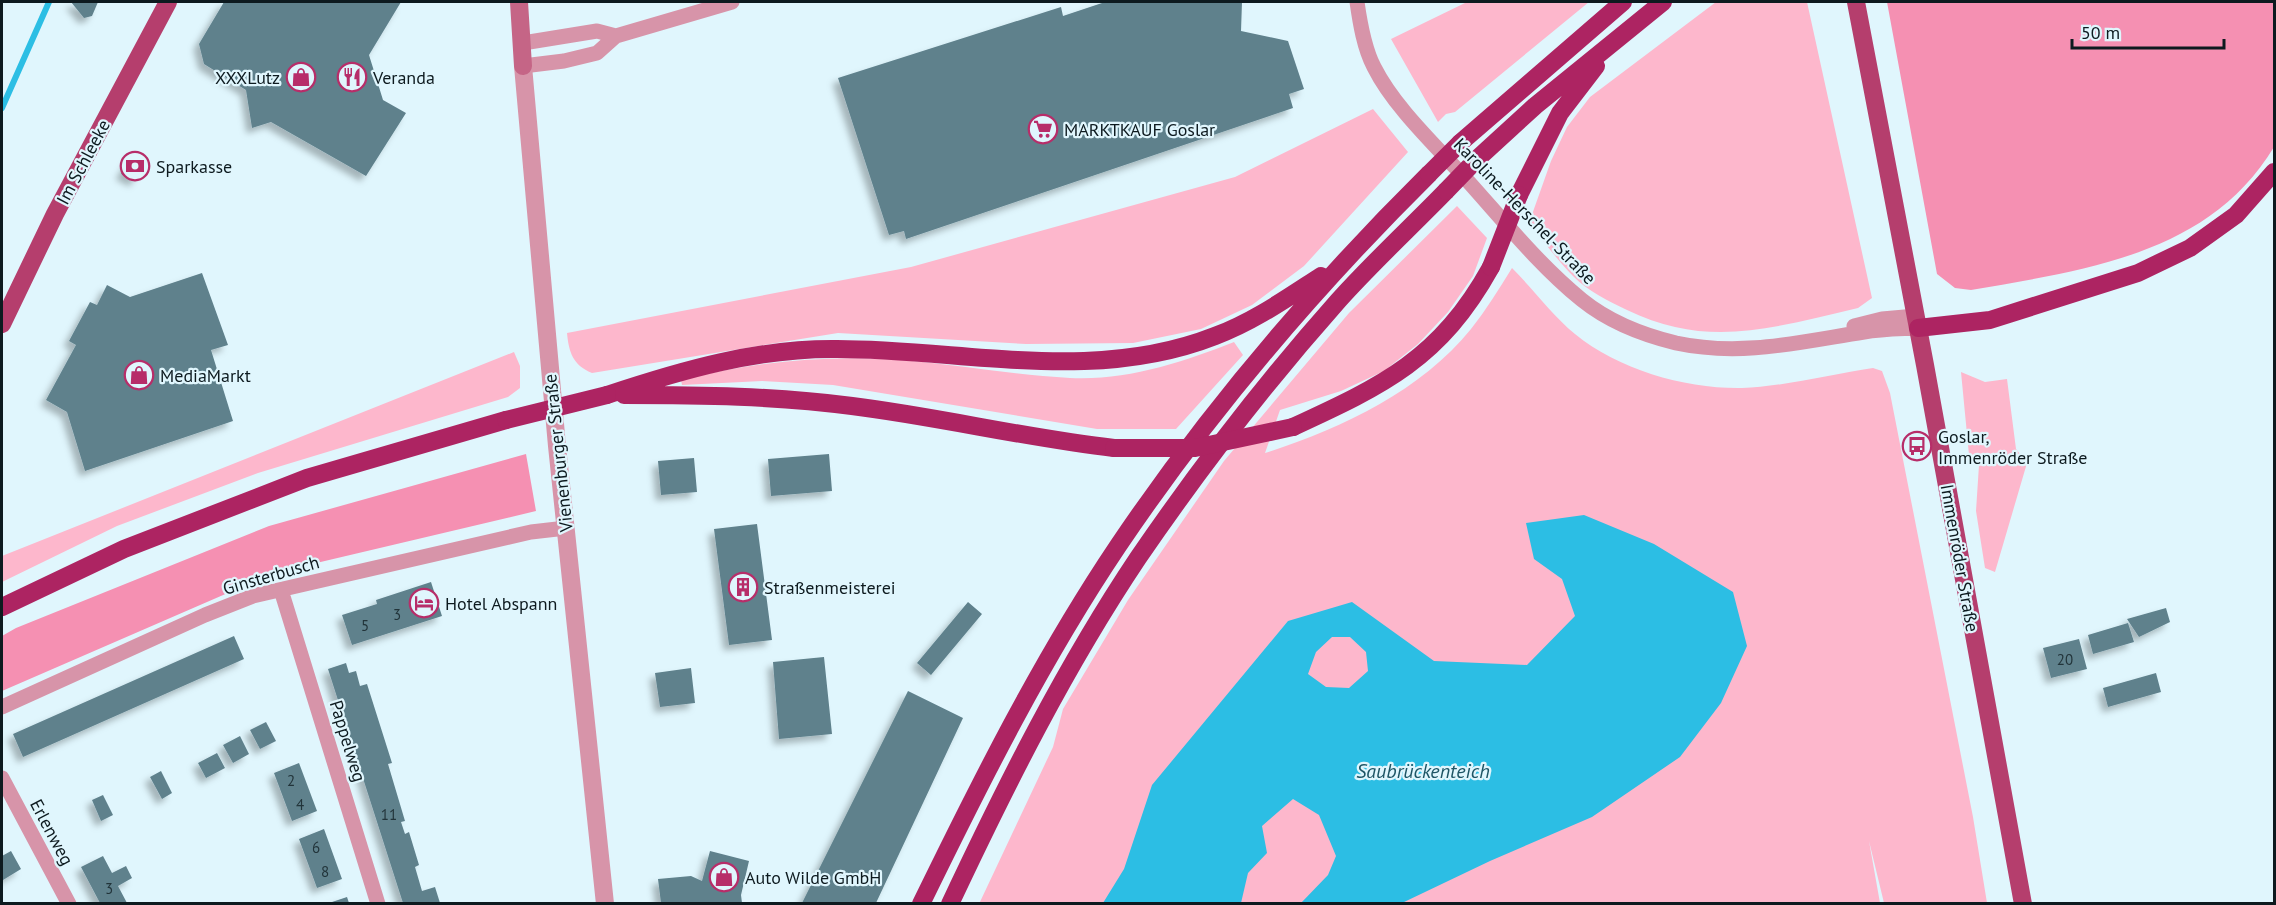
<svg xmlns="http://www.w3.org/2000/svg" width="2276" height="905" font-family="'PT Sans',sans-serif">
<defs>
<filter id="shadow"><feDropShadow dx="-5.5" dy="5.5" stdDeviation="3" flood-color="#0004"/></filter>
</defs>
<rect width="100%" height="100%" fill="#e0f6fd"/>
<path fill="#fdb7cc" d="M1467 2H1589L1455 112 1446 114 1438 122 1391 39Z
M1716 2H1807L1872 298 1858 308C1775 327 1709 350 1627 310 1608 301 1588 291 1573 276 1557 260 1543 240 1529 223L1551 161 1567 127 1590 97Z
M1373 109 1408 152 1304 266 1252 305 1201 329 1133 343 1026 344 838 333 592 373C573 365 569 353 567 333L911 267 1235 177Z
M1457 206 1487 238 1473 276 1448 312 1418 344 1384 371 1341 391 1280 410 1265 453C1340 429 1420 392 1471 329 1486 310 1499 289 1512 268 1533 289 1552 315 1575 334 1619 370 1686 389 1742 388 1781 387 1833 374 1873 368L1882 371 1890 393 1973 817 1987 903H1884L1869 841 1880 903 979 904 1053 747 1063 709 1128 600 1224 461 1349 313Z
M1234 342 1243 355 1176 429H1097L833 385 762 381 682 385 681 380C749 363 814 356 884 359 946 362 1008 375 1070 378 1126 381 1183 362 1234 342Z
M514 352 520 366V388L508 397 258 473 117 526 2 582V556Z
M1961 372 1985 382 2007 379 2016 449 2027 463 1995 572 1985 568 1976 511 1979 465 1969 455Z"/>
<path fill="#f590b2" d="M1887 2H2274V147C2209 255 2084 270 1971 290L1955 288 1937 274Z
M526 454 536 511 274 573 2 691V636L16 628 269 526Z"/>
<path fill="#2cbee4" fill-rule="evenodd" d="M1584 515 1654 544 1733 592 1747 646 1721 703 1680 757 1592 817 1490 861 1402 903H1301L1328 875 1336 856 1319 815 1293 799 1262 826 1267 853 1248 873 1241 903H1103L1124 869 1152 785 1288 621 1352 602 1434 661 1527 665 1575 616 1562 579 1534 559 1526 523ZM1332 637H1350L1366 652 1368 671 1349 688 1326 687 1308 674 1316 652Z"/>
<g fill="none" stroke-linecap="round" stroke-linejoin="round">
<path stroke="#2cbee4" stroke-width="6" d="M2 108 49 2"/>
</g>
<path fill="#5f818c" filter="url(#shadow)" d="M71 2H98L92 16 84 18Z
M224 2H401L369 55 383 100 406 113 366 176 271 122 252 128 246 90 204 64 199 44Z
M1105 2H1242L1241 31 1288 41 1304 89 1289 94 1293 108 906 239 904 231 889 235 838 78 1061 7 1063 16Z
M135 151 148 158 135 181 121 174Z
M202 273 228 345 211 350 233 421 85 471 67 412 46 400 76 345 69 341 90 302 97 305 107 285 130 297Z
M829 454 832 491 771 496 768 459Z
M694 458 697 492 661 495 658 461Z
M757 524 772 640 729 645 714 529Z
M431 582 442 616 352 645 342 615 377 604 376 600Z
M968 602 982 614 931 675 917 663Z
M2166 608 2170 622 2139 637 2127 619Z
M2128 623 2134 642 2093 654 2088 635Z
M234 636 244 659 23 757 13 734Z
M2079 639 2087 669 2051 678 2043 648Z
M824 657 832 734 779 739 773 662Z
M346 663 349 673 356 671 360 686 367 684 392 763 388 764 405 821 401 822 405 834 409 832 419 865 415 867 422 891 435 887 440 903H403L328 669Z
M691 668 695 703 660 707 655 673Z
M2156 673 2161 692 2108 707 2103 688Z
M908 691 963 718 876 903H802Z
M266 722 276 741 260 749 250 730Z
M240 736 249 754 233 763 223 745Z
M217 753 225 768 206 778 198 763Z
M299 763 317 811 292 821 274 773Z
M161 771 172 793 162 799 150 777Z
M103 795 113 815 101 821 92 800Z
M324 829 342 879 317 888 299 839Z
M11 851 21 869 3 880 2 856Z
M710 851 749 861 741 895 742 903H661L658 879 691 876 702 881Z
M103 856 112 873 126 866 132 878 118 886 127 903H100L81 867Z
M347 897 349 903H329Z"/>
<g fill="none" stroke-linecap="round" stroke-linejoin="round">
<path stroke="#d794a9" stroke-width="15" d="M1357 2C1360 23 1364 48 1374 67 1394 107 1436 146 1466 179 1503 220 1539 265 1582 300 1608 321 1643 335 1676 343 1741 357 1800 342 1864 332 1882 329 1900 329 1918 328
M523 43 597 31 616 36 732 2
M523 66 564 61 597 53 616 36
M1854 326 1882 319 1916 316
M281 590 378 904
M2 707 205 615 253 596 531 532 566 528
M2 778 69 904"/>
<path stroke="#d794a9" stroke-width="18" d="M523 66 557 446 605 904"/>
<path stroke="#c56586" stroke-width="18" d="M519 2 523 66"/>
<path stroke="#b53e6d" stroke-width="18" d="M1856 2 1925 365 2023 904
M2 324 55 214 168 2"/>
<path stroke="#ad2462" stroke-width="18" d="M1460 143 1623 2
M1476 160 1535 106 1663 2
M1519 195 1560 113 1596 66
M1918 328 1990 320 2138 273 2190 248 2236 215 2274 172
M607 395C682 370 758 348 837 349 964 349 1093 384 1215 336 1253 322 1287 298 1321 276
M624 395C701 395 776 396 852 406 940 417 1026 438 1114 448
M1293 427C1384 385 1440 359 1491 267
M2 607 124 549 307 478 506 420
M921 904C981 781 1042 659 1118 546 1209 411 1314 288 1429 174
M950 904C1006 785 1065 667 1138 558 1199 469 1266 382 1338 301 1372 263 1410 228 1446 191"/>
<path stroke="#ad2462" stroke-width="18" d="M1429 174 1460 143
M1446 191 1476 160
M1491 267 1519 195
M506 420 607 395
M1114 448H1195L1293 427"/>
</g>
<defs>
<g id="shop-ring" transform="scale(1.5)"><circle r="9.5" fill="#e0f6fd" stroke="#b72d69" stroke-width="1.5"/><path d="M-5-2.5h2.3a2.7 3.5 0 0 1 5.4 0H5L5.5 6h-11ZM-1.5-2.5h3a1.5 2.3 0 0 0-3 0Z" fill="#b72d69"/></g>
<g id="restaurant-ring" transform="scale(1.5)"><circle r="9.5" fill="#e0f6fd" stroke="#b72d69" stroke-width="1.5"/><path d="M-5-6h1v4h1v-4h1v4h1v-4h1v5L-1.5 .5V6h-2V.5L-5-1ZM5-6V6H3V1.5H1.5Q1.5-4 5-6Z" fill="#b72d69"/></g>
<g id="supermarket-ring" transform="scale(1.5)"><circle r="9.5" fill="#e0f6fd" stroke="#b72d69" stroke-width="1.5"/><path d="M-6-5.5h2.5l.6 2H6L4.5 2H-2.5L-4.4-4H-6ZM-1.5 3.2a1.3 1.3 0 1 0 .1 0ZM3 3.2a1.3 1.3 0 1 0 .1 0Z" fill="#b72d69"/></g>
<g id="bank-ring" transform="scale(1.5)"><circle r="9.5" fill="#e0f6fd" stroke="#b72d69" stroke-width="1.5"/><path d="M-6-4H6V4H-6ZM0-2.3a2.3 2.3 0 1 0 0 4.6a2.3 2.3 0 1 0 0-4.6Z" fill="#b72d69"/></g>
<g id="bus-ring" transform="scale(1.5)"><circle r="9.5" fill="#e0f6fd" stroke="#b72d69" stroke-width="1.5"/><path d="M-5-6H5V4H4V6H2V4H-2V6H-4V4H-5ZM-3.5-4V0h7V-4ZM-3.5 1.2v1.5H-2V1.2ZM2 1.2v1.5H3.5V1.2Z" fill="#b72d69"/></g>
<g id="building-ring" transform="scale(1.5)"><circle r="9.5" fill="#e0f6fd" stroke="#b72d69" stroke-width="1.5"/><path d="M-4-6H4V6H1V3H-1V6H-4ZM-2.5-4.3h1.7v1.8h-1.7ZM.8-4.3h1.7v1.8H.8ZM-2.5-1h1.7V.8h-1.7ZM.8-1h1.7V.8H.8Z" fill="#b72d69"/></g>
<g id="hotel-ring" transform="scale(1.5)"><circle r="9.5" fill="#e0f6fd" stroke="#b72d69" stroke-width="1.5"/><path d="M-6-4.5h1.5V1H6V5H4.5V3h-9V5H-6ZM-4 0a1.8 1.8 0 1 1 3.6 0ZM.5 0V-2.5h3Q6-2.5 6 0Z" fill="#b72d69"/></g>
</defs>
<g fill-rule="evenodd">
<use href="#shop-ring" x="301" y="77"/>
<use href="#restaurant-ring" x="352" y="77"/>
<use href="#supermarket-ring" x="1043" y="129"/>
<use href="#bank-ring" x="135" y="166"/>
<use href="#shop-ring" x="139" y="375"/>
<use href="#bus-ring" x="1917" y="446"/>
<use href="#building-ring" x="743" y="587"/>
<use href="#hotel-ring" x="424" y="603"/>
<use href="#shop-ring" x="724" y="877"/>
</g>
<g text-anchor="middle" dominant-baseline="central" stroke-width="4.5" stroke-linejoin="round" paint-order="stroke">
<g font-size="15" fill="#22343a">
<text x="397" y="614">3</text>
<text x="365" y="625">5</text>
<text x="2065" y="659">20</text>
<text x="291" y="780">2</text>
<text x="300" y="804">4</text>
<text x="389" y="814">11</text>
<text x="316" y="847">6</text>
<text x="325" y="871">8</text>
<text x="109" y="888">3</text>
</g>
<g font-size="18" fill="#0d1a1f" stroke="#e0f6fd" text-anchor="start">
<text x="280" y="77" text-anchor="end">XXXLutz</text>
<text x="373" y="77">Veranda</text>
<text x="1064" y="129">MARKTKAUF Goslar</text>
<text x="156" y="166">Sparkasse</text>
<text x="160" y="375">MediaMarkt</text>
<text x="1938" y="436">Goslar,<tspan x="1938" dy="21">Immenröder Straße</tspan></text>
<text x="764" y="587">Straßenmeisterei</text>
<text x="445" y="603">Hotel Abspann</text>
<text x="745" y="877">Auto Wilde GmbH</text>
</g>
<g font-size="18" fill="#0d1a1f" stroke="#e0f6fd">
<text transform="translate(83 162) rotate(-62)">Im Schleeke</text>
<text transform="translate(1525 211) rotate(46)">Karoline-Herschel-Straße</text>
<text transform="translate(558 453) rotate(-96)">Vienenburger Straße</text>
<text transform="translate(1960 558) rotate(80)">Immenröder Straße</text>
<text transform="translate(271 575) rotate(-16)">Ginsterbusch</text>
<text transform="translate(348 741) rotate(73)">Pappelweg</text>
<text transform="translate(52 832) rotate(62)">Erlenweg</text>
</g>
<g font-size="20" font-style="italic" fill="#1d5565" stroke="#e0f6fd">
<text x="1423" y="771">Saubrückenteich</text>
</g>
</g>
<rect width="2276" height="905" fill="none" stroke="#0d1a1f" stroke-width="6"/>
<path d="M2072 39v9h152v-9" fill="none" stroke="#0d1a1f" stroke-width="3"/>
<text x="2081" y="39" font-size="18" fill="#0d1a1f" stroke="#e0f6fd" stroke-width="4.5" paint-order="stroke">50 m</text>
</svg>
